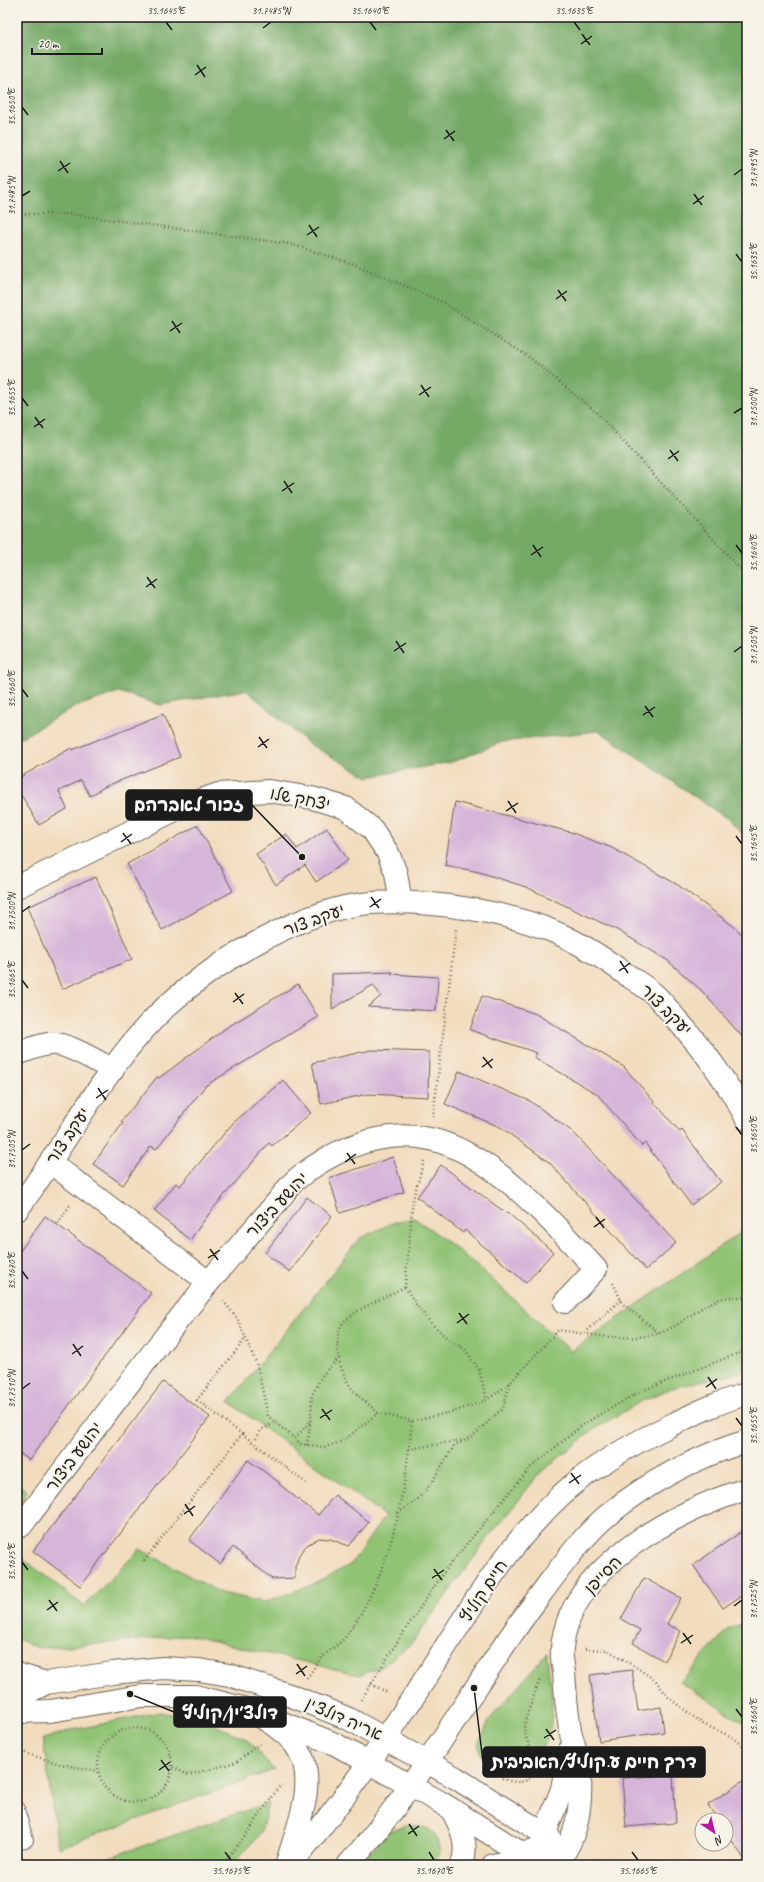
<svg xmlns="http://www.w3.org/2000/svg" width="764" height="1882" font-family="Caveat,'Playpen Sans Hebrew',sans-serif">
<rect width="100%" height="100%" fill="#f7f3e8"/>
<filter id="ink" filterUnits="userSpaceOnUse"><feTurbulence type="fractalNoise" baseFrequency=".025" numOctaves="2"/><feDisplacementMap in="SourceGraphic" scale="8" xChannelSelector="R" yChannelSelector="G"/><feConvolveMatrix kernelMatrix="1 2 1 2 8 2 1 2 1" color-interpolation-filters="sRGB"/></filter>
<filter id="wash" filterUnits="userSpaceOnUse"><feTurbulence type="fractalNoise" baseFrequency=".012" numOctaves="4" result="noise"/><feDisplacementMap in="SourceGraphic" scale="16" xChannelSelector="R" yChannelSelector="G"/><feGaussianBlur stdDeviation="0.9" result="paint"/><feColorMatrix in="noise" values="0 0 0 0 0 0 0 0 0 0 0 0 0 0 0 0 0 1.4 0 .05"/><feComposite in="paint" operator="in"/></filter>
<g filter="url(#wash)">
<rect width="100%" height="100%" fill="#f2dcbd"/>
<path fill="#91c374" stroke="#567048" d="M414 1218C472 1256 519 1306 571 1351L747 1228V1368L739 1373 672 1388 640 1402 593 1430 541 1472 488 1538 412 1643 383 1666 360 1675 188 1635 98 1644 38 1648 17 1639V1554L84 1606 140 1549 221 1593 264 1602 312 1585 351 1564 385 1516 229 1402 360 1238 395 1222Z
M17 1483 27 1491 17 1511Z
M747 1622V1725L680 1682 728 1629Z
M547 1653C549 1682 559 1719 544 1745 538 1755 529 1763 522 1771L503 1769 481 1756 478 1744 490 1719Z
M160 1712 203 1720 247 1739 274 1770 58 1848 43 1739 72 1730Z
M268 1803 261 1833 232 1865H87Z
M406 1825C431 1827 436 1828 440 1854L432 1865H359L389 1831Z"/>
<path fill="#74a966" stroke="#486241" d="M17 17H747V838L726 818 599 731 502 742 452 762 368 777 309 744 246 690 160 705 119 692 75 707 17 740Z"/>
<g id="blocks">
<path fill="#d6b5d9" d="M163 714 180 757 104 787 90 796 81 780 59 791 67 809 39 825 17 788V779L71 748 72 750Z
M455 802 570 832 612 848 678 885 732 925 747 939V1042L701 990 667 960 617 930 526 887 479 872 445 865Z
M198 825 233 891 162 930 127 864Z
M327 828 348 860 316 882 305 865 276 885 256 854 286 834 297 849Z
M96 877 132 959 62 989 27 907Z
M393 972 391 974 438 977 436 1011 368 1007 381 996 373 985 332 1009V974Z
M298 984 318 1017 205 1086 206 1085 156 1149 151 1146 123 1185 93 1164 123 1123 121 1122 157 1077 159 1078 226 1028Z
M482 996 536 1014 624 1067 680 1132 682 1130 721 1182 691 1205 645 1143 642 1146 597 1094 534 1057 537 1053 470 1030Z
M371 1050 429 1052 428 1097 368 1094 321 1104 312 1063Z
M459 1071 530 1101 573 1132 676 1243 646 1270 549 1162 500 1127 445 1104Z
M283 1080 311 1113 272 1146 269 1143 211 1211 190 1240 154 1211 176 1183 180 1186 233 1123Z
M393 1157 404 1192 340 1213 329 1178Z
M441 1165 506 1213 507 1212 553 1252 526 1283 465 1230 463 1233 417 1197Z
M307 1197 332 1216 290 1272 265 1253Z
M45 1216 151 1293 29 1460 17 1451V1255Z
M163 1382 210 1417 80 1586 33 1551Z
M248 1460 280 1483 279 1484 318 1515 335 1495 369 1522 349 1546 330 1539 319 1538 307 1545 300 1553 295 1567V1578L272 1579 233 1547 220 1564 189 1540Z
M747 1528V1592L723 1608 693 1565Z
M644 1578 681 1598 667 1624 681 1631 664 1661 633 1643 640 1630 621 1619Z
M632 1670 638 1711 661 1707 664 1732 599 1741 590 1675Z
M673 1775 676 1823 626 1827 622 1778Z
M747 1778V1863L726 1832V1820H718L708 1805Z"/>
</g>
</g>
<g filter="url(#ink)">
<use href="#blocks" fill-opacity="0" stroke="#675f54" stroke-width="1"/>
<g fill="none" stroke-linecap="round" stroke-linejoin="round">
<g stroke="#675f54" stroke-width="16">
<path id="service" d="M17 1809 26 1840 17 1843"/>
</g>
<g stroke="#675f54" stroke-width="24">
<path id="minor" d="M17 887 179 808 218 794 269 791 312 798 346 808 372 829 388 853 396 873 401 903
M17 1054C29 1050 44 1042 56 1044 70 1045 100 1063 113 1070
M50 1162 208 1282
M17 1210C66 1145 109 1058 169 1004 218 960 305 908 371 903 426 899 507 911 557 933 582 944 605 959 627 975 636 981 646 987 654 994 662 1001 669 1010 676 1019 705 1050 727 1082 747 1119
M21 1526C92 1434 160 1338 236 1250 250 1233 264 1217 278 1201 284 1193 291 1183 299 1177 337 1148 382 1129 430 1139 493 1153 554 1224 596 1269L565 1302
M545 1833 562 1789 569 1751
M554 1865C581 1839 584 1791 577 1756 575 1747 572 1739 570 1730 567 1711 565 1692 564 1673 563 1665 561 1656 562 1648 569 1566 678 1510 747 1489"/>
</g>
<g stroke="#675f54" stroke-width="24">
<path id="tertiary" d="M17 1674 46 1683
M17 1698 46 1683 113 1673 163 1668 199 1670 229 1675 292 1696 349 1719 456 1778 549 1837 555 1849 552 1865
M17 1712 50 1711 141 1696H195L250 1710 335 1744 369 1763 440 1802 540 1865
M451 1809C461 1826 469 1844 462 1865
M493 1865C508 1862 521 1860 533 1850"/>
</g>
<g stroke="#675f54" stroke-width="24">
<path id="secondary" d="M250 1710C266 1720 282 1729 294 1743 321 1777 297 1827 287 1863
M290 1865C333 1814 372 1760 408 1705 457 1632 502 1546 569 1488 598 1463 634 1443 669 1426 694 1414 720 1401 747 1394
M348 1865C421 1784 472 1686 537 1599 559 1570 581 1537 609 1514 651 1480 696 1457 747 1441"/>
</g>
<path stroke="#675f54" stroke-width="2.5" stroke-dasharray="1 3" stroke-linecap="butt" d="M17 214H70L290 244 354 264 442 302 529 357 597 413 747 576
M433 1117 456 929
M424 1161 413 1199 405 1287 417 1306 431 1323 450 1341 465 1349 479 1370 487 1400
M58 1223 70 1205
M613 1283 623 1304 659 1333
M223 1301 237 1318 257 1365 268 1416 301 1444 325 1447 343 1441 378 1413 412 1421 456 1411 487 1400 510 1383 558 1330C591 1334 626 1343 659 1333 692 1323 705 1291 747 1298
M585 1333 621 1300
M378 1413C370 1405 360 1398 353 1390 341 1376 332 1344 341 1326 347 1313 391 1294 405 1287
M242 1434 306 1483
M295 1438 311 1421
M256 1439 261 1430 276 1422
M307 1445 311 1420 312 1395 323 1374 339 1358
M409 1449 463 1440
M398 1513 417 1500 430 1485 454 1446 473 1436 503 1408 510 1383
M144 1561 242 1434 197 1400 246 1338
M585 1649 608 1650 642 1671 656 1681 669 1698 703 1724 732 1737 747 1750
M307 1678C313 1670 319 1660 326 1654 332 1648 341 1643 346 1636 392 1573 404 1497 412 1421
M371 1684 388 1693
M361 1700 401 1636 449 1565 530 1468 585 1423 639 1392 739 1353 747 1346
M98 1765a37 37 0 1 1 74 0a37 37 0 1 1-74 0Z
M17 1753 22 1752 60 1764 98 1771
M173 1767 188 1775 237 1762 260 1743
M502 1778C510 1782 521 1784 529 1779 546 1768 525 1744 524 1728 524 1719 537 1689 540 1678
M222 1865 251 1828 278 1788 282 1785"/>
<use href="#service" stroke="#fff" stroke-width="14"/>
<use href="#minor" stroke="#fff" stroke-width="22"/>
<use href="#tertiary" stroke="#fff" stroke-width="22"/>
<use href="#secondary" stroke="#fff" stroke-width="22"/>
</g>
</g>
<path fill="none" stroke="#1c1c1c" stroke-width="1.5" d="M166 22 172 30M370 22 376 30M574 22 580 30M263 28 271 22M582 34 590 45M581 44 592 36M197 65 205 77M195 75 206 67M22 107 28 115M446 130 454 141M444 139 455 131M60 161 68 173M58 171 70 163M734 175 742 169M694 194 702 205M22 196 30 191M693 204 704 196M309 225 317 237M307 235 319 227M736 254 742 262M558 290 566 301M556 299 567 291M172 321 180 333M170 331 182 323M421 385 429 397M419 395 431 387M22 398 28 406M734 413 742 408M35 417 43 428M34 427 45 419M670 450 678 461M668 459 679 451M284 481 292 493M282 491 294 483M533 545 541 557M736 545 742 553M531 555 543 547M147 577 155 588M146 587 157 579M396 641 404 653M394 651 406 643M734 652 742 646M22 689 28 697M645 706 653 717M643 715 655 707M259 737 267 748M258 747 269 739M508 801 516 813M506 811 518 803M123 833 131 844M736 836 742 844M121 842 132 834M371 897 379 908M370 907 381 899M22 912 30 906M620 961 628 973M619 971 630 963M22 980 28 988M235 993 243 1004M233 1002 244 994M483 1057 492 1068M482 1067 493 1059M98 1088 106 1100M96 1098 108 1090M736 1127 742 1135M22 1150 30 1144M347 1153 355 1164M345 1162 356 1154M596 1217 604 1228M594 1227 605 1219M210 1249 218 1260M208 1258 220 1250M22 1271 28 1279M459 1313 467 1324M457 1323 469 1314M73 1344 81 1356M72 1354 83 1346M708 1377 716 1389M706 1387 717 1379M22 1389 30 1383M322 1409 330 1420M320 1418 332 1410M736 1418 742 1426M571 1473 579 1484M569 1483 581 1475M185 1504 193 1516M184 1514 195 1506M22 1562 28 1570M434 1569 442 1580M432 1578 444 1570M49 1600 57 1611M734 1606 742 1600M47 1610 58 1602M683 1633 691 1644M681 1643 693 1635M297 1664 305 1676M296 1674 307 1666M736 1709 742 1717M546 1729 554 1740M544 1738 556 1730M161 1760 169 1771M159 1770 170 1762M409 1824 417 1836M408 1834 419 1826M225 1852 231 1860M429 1852 434 1860M632 1852 638 1860"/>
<g text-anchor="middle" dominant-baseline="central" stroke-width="4" stroke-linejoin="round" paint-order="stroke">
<g font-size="17" fill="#1c1c1c" stroke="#f7f3e8">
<text transform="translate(300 799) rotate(11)">יצחק שלו</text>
<text transform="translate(314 920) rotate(-20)">יעקב צור</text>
<text transform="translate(666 1010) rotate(45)">יעקב צור</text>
<text transform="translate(68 1136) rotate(-56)">יעקב צור</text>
<text transform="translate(277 1205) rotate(-47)">יהושע ביצור</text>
<text transform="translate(74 1457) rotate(-53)">יהושע ביצור</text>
<text transform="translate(603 1575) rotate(-46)">הסייפן</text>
<text transform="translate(484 1591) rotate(-56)">חיים קוליץ</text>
<text transform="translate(344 1719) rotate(24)">אריה דולצ'ין</text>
</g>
</g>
<path fill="none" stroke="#1c1c1c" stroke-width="1.5" d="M302 857L252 805M130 1694L174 1712M474 1688L483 1762"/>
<g fill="#1c1c1c" stroke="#f7f3e8" stroke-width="1.5">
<circle cx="302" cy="857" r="4"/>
<circle cx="130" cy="1694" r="4"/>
<circle cx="474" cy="1688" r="4"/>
</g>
<g fill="#1c1c1c" stroke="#1c1c1c" stroke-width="1.5">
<rect x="126" y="790" width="126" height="30" rx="4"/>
<rect x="174" y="1697" width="112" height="30" rx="4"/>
<rect x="483" y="1747" width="222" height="30" rx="4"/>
</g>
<g font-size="18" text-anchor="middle" font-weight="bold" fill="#fff">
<text x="189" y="811">זכור לאברהם</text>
<text x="230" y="1719">דולצ׳ין/קוליץ</text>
<text x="594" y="1768">דרך חיים ע.קוליץ/האביבית</text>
</g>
<rect width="764" height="1882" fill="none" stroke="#f7f3e8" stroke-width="44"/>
<g transform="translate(714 1832) rotate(145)"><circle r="19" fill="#f7f3e8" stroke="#9f9d96"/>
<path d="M0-3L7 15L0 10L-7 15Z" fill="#b5179e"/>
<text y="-6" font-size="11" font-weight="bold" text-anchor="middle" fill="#1c1c1c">N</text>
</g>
<path d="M32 48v6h70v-6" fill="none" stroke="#1c1c1c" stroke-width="2"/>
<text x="38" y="48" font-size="12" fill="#1c1c1c" stroke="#f7f3e8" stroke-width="3" paint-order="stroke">20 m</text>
<rect x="22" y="22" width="720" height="1838" fill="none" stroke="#1c1c1c" stroke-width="1.5"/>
<g font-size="10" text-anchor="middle" fill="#1c1c1c">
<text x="166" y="14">35.1645°E</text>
<text x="271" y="14">31.7485°N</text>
<text x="370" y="14">35.1640°E</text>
<text x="574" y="14">35.1635°E</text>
<text transform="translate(11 107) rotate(-90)" y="4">35.1650°E</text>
<text transform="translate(753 169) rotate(-90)" y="4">31.7495°N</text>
<text transform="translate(11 196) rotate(-90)" y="4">31.7485°N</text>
<text transform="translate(753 262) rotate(-90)" y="4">35.1635°E</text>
<text transform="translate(11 398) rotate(-90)" y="4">35.1655°E</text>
<text transform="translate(753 408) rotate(-90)" y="4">31.7500°N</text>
<text transform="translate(753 553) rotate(-90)" y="4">35.1640°E</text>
<text transform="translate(753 646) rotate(-90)" y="4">31.7505°N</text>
<text transform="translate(11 689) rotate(-90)" y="4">35.1660°E</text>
<text transform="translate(753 844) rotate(-90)" y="4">35.1645°E</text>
<text transform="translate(11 912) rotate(-90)" y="4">31.7500°N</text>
<text transform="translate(11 980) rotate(-90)" y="4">35.1665°E</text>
<text transform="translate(753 1135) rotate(-90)" y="4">35.1650°E</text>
<text transform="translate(11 1150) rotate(-90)" y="4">31.7505°N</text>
<text transform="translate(11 1271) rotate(-90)" y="4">35.1670°E</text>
<text transform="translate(11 1389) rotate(-90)" y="4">31.7510°N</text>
<text transform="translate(753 1426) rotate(-90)" y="4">35.1655°E</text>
<text transform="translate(11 1562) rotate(-90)" y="4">35.1675°E</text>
<text transform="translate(753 1600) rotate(-90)" y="4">31.7525°N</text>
<text transform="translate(753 1717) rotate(-90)" y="4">35.1660°E</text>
<text x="231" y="1874">35.1675°E</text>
<text x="434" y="1874">35.1670°E</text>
<text x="638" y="1874">35.1665°E</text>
</g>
</svg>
